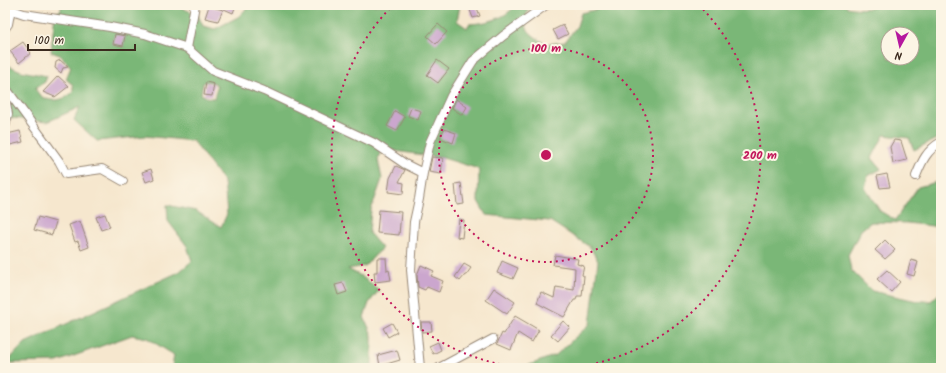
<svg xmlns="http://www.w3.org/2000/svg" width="946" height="373" font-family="Kalam,sans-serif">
<rect width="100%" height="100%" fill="#fcf5e5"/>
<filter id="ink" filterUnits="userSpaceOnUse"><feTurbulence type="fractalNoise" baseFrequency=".025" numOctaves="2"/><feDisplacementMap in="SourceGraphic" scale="8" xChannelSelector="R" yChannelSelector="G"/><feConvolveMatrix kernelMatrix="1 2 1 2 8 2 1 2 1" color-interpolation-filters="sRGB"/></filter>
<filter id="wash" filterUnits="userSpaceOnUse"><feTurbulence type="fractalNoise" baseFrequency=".012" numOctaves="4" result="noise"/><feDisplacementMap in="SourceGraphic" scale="16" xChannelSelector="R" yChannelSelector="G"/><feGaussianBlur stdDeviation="0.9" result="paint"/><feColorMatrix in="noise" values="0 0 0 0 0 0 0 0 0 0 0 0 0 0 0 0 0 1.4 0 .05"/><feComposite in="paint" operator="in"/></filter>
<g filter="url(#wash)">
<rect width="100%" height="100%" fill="#f6e7ce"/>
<path fill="#7ab777" stroke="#5a704a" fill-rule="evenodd" d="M61 5H175L198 15 203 26 215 29 238 17 250 5H460L457 21 467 28 469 24C487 23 505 19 516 5H530C520 28 527 32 546 44L565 42 577 26 581 13 616 5H845L847 7C858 9 868 10 878 5H941V138H938L914 150 909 138 884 135 872 158 881 169 868 176 865 188 880 211 895 220 918 187 941 181V227L907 223 871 222 861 230 848 255 851 270 872 291 917 301H931L941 292V368H527V366L556 355 590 324 598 261 590 247 550 221 486 215 478 201 479 169 443 158 382 149 378 160 382 179 371 210 369 233 382 248 365 266 348 269 361 276 379 290 369 303 364 317 372 335V368H172L174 355 147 338 132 335 57 362 6 363 25 343 179 272 192 261 187 246 168 221 167 205 196 211 221 227 227 214 224 182 193 141 145 136 97 141 74 120 80 107 47 122 5 117V64L21 71 47 76 45 82 35 88C42 104 62 103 73 92V85L66 79 71 67 60 55 51 52 55 13 61 10ZM888 34H912V58H888ZM207 81 215 83 217 87 214 98H208L201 94 203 83Z"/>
<g id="blocks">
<path fill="#cba6ce" d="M215 5H236L233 13Z
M468 5H476L480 16 473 18Z
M209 6 223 10 218 21 205 18Z
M438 24 447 32 436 44 427 36Z
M563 25 568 34 558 39 553 30Z
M115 34 125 36 123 46 113 44Z
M23 42 31 53 19 63 10 51Z
M60 60 68 67 63 68 61 73 55 68 56 62Z
M437 60 449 69 438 83 427 75Z
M58 76 69 86 55 97 43 92Z
M206 82 214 84 212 96 204 95Z
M456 99 467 107 462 115 452 108Z
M411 108 421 111 418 120 408 116Z
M395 111 405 117 397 131 387 126Z
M444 129 456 133 453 143 440 138Z
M20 131 23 142 10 145 7 134Z
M894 140 901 141 907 160 893 163 890 147Z
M432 157 443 158 441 174 429 172Z
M396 166 405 170 399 182 404 183 403 194 388 192 390 178Z
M151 169 154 179 146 182 142 172Z
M887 174 890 187 880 188 877 176Z
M461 183 464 204 457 205 455 184Z
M379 210 401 212 399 235 377 233Z
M105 214 110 227 101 230 96 217Z
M38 217 56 222 52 235 34 230Z
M459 219 464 220 462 238 457 237Z
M80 221 89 247 81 250 78 241 75 242 69 225Z
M885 240 895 250 885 259 875 250Z
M555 255 578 259 577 264 584 266 582 275 584 276 582 296H577L576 300H574L564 317 537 303 541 292 554 298 556 287 574 290 575 268 553 265Z
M377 258H386L387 271 389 270 391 280 375 282 374 272H377Z
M911 260 918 262 914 276 907 274Z
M502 261 518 268 513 279 497 273Z
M464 264 471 268 466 275H465L460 281 455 277Z
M421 265 434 271 431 276 443 281 439 292 427 287 425 290 418 287 417 275Z
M887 270 900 282 891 292 877 279Z
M343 283 347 292 338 295 335 285Z
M494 288 515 302 507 314 486 300Z
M515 316 539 330 532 342 518 333 511 350 497 344 502 333 504 334Z
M563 321 570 327 558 341 551 335Z
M421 322H431L432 331 422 332Z
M392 323 397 332 388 337 383 328Z
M438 342 441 350 433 354 429 346Z
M397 350 400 360 380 366 378 355Z"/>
</g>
</g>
<g filter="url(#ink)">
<use href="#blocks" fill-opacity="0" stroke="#988876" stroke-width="1"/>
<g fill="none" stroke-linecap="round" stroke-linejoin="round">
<g stroke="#988876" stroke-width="10">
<path id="street" d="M5 28 8 24 11 8 15 11 24 14 110 27 145 34 187 48 213 71 264 91 374 143 405 164 423 173
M187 48 195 5
M5 87 59 161 66 174 102 169 123 181
M5 98 8 114 5 127
M916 176C922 161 927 150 941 142
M420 368 411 270 414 222 419 199 423 173 430 142 451 96 473 61 503 36 546 5
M439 368 493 339"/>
</g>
<use href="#street" stroke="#fff" stroke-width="8"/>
</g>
</g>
<g fill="none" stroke="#c2185b" stroke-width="2" stroke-dasharray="2 4">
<circle cx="546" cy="155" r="107"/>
<path d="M524 368A214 214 0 0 1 393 5M699 5A214 214 0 0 1 568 368"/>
</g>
<circle cx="546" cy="155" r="6" fill="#c2185b" stroke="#fcf5e5" stroke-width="2"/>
<g font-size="12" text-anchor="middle" font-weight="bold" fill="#c2185b" stroke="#fcf5e5" stroke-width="4" stroke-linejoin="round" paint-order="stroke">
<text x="546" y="52">100 m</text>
<text x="760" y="159">200 m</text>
</g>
<rect width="946" height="373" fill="none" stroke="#fcf5e5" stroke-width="20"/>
<g transform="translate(900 46) rotate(188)"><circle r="19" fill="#fcf5e5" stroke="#afa495"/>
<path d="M0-3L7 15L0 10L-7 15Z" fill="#b5179e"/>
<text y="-6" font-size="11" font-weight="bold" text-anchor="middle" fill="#3b2a1e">N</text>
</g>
<path d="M28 44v6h107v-6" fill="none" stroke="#3b2a1e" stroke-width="2"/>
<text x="34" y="44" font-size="12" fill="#3b2a1e" stroke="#fcf5e5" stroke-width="3" paint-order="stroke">100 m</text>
</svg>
